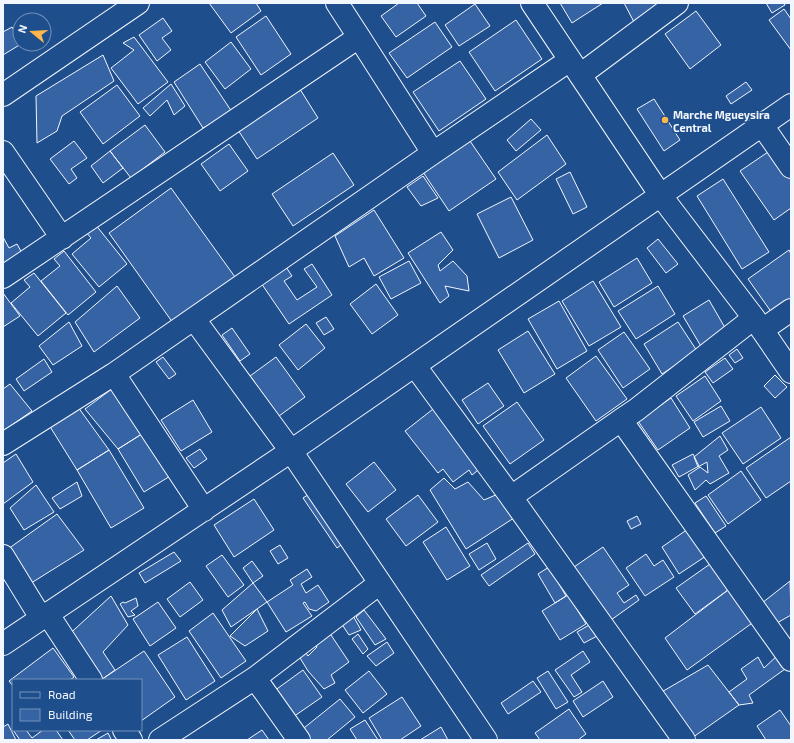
<svg xmlns="http://www.w3.org/2000/svg" width="794" height="743" font-family="'Exo 2',sans-serif">
<rect width="100%" height="100%" fill="#1f4e8c"/>
<path fill="#3563a3" stroke="#f2f6ff" d="M209 3H256L261 11 231 33Z
M399 3H417L426 16 396 37 381 16Z
M560 3H603L572 23Z
M624 3H668L634 22Z
M766 3H784L785 5 772 13Z
M475 4 490 26 459 46 445 25Z
M784 9 791 19V50L769 20Z
M696 11 721 45 690 69 665 34Z
M266 16 291 54 261 75 236 37Z
M163 18 172 31 162 38 171 50 157 61 139 35Z
M516 20 542 59 495 91 469 52Z
M435 22 452 47 407 78 389 53Z
M12 27 20 40 21 44 3 55V32Z
M134 37 168 82 138 104 111 68 134 50 123 43Z
M231 42 251 69 225 89 205 62Z
M103 55 114 81 62 116 57 131 37 143 36 96Z
M460 61 486 99 439 131 413 92Z
M200 64 232 112 203 128 174 82Z
M746 82 752 90 731 104 726 96Z
M171 84 185 106 174 115 167 100 150 116 143 108Z
M117 85 140 116 103 144 80 112Z
M298 86 318 118 257 159 236 127Z
M654 99 680 140 664 151 637 109Z
M531 119 541 130 516 151 507 140Z
M145 125 165 152 131 178 110 151Z
M547 135 566 164 517 200 498 172Z
M74 141 87 158 71 169 77 178 69 184 50 159Z
M470 141 496 179 449 211 423 172Z
M229 144 248 171 220 191 201 164Z
M774 148 791 172V208L774 220 740 171Z
M110 151 123 168 103 183 91 166Z
M333 153 354 185 293 226 272 194Z
M570 172 587 207 573 214 556 179Z
M423 176 438 198 421 206 407 187Z
M723 179 769 252 742 269 697 196Z
M171 188 235 277 173 323 109 233Z
M511 197 533 240 499 258 477 214Z
M374 210 404 258 374 276 364 258 349 267 335 236Z
M95 224 127 264 99 287 72 254 91 238 85 231Z
M441 232 453 250 438 265 440 271 453 261 467 276 469 291 445 286 449 296 440 303 408 253Z
M3 237 9 248 17 244 22 253 3 265Z
M658 239 678 264 666 273 647 248Z
M789 250 791 254V300L772 313 748 279Z
M64 251 96 292 68 315 41 281 60 266 54 259Z
M637 258 652 283 614 307 599 282Z
M409 261 421 283 391 299 379 277Z
M284 264 292 276 284 281 297 300 317 287 304 269 312 264 332 295 289 324 259 280Z
M34 273 66 313 38 336 11 303 30 287 24 280Z
M593 281 621 327 589 346 562 301Z
M376 284 398 315 372 334 350 304Z
M117 286 140 318 94 352 75 322Z
M658 286 675 314 636 339 618 311Z
M3 293 20 316 3 327Z
M709 300 728 333 702 348 683 316Z
M559 301 587 351 557 369 528 319Z
M326 317 334 329 324 335 316 323Z
M69 322 82 346 53 365 39 346Z
M678 322 697 351 662 374 644 344Z
M306 324 325 348 298 370 279 345Z
M232 328 250 354 240 361 222 335Z
M528 331 555 374 524 393 498 350Z
M624 332 650 369 623 388 598 350Z
M737 349 743 358 735 363 729 355Z
M596 356 627 399 596 421 566 378Z
M163 357 176 374 169 379 156 362Z
M276 357 305 397 279 416 250 376Z
M725 358 733 369 713 383 705 372Z
M44 359 52 372 24 391 16 379Z
M775 375 787 387 775 398 764 386Z
M705 376 721 401 693 421 676 396Z
M488 383 504 406 478 424 462 400Z
M10 384 32 411 3 431V389Z
M113 388 145 432 118 449 85 409Z
M671 398 690 428 658 450 638 421Z
M193 400 212 432 181 451 161 420Z
M517 402 544 440 510 464 483 426Z
M437 406 483 466 472 475 469 470 453 482 443 469 438 473 405 431Z
M721 406 730 421 703 437 694 422Z
M78 407 109 450 77 470 49 425Z
M761 407 781 438 743 464 722 433Z
M145 432 172 475 144 492 118 449Z
M720 436 728 450 719 456 729 473 710 484 706 480 695 490 688 475 700 467 708 473 707 462 698 467 694 457Z
M791 437V481L766 498 746 468Z
M200 449 207 459 194 468 186 458Z
M109 450 144 508 111 528 77 470Z
M16 454 33 482 3 504V463Z
M693 454 699 466 679 477 672 465Z
M374 462 396 490 368 512 346 484Z
M741 471 761 500 728 524 708 495Z
M444 478 455 489 468 482 484 500 498 494 517 516 466 549 430 490Z
M77 482 82 496 60 509 52 498Z
M36 485 54 512 24 530 10 508Z
M314 491 348 540 337 548 303 498Z
M418 495 438 522 406 546 386 519Z
M706 496 726 526 715 533 695 503Z
M254 499 274 530 234 557 214 525Z
M57 514 84 550 28 585 8 549Z
M637 516 641 524 631 529 627 521Z
M446 527 470 566 447 580 423 542Z
M688 529 706 556 679 574 662 547Z
M487 543 496 559 479 570 469 554Z
M528 543 535 554 489 586 481 575Z
M280 545 288 558 278 564 270 551Z
M603 547 629 585 617 593 624 603 636 595 639 600 611 620 574 567Z
M174 552 181 561 145 583 139 573Z
M646 554 654 566 663 560 674 577 645 596 626 568Z
M222 555 244 585 228 597 206 566Z
M252 561 263 576 253 583 243 568Z
M710 564 728 590 695 614 676 588Z
M549 567 566 596 555 603 538 574Z
M307 569 312 577 301 584 306 593 318 585 329 602 316 611 309 609 305 602 303 603 312 616 286 632 267 602 293 585 290 580Z
M790 581 791 615 777 623 762 603Z
M190 582 203 600 180 617 167 599Z
M253 583 267 602 231 627 222 610Z
M728 590 755 621 687 670 665 638Z
M568 595 586 624 560 640 542 611Z
M111 596 128 625 103 652 115 670 101 680 64 639Z
M136 598 138 606 131 611 135 615 128 617 120 604 123 602 125 603Z
M158 602 176 628 150 646 133 619Z
M257 609 268 631 245 646 230 636Z
M364 610 386 639 375 645 356 617Z
M213 613 246 661 221 678 189 631Z
M352 614 361 630 349 635 341 623Z
M591 624 597 636 584 643 577 632Z
M327 629 349 662 331 675 335 683 324 689 308 671 297 653 302 647 308 656 317 647 313 641Z
M358 634 368 649 363 654 352 639Z
M187 637 215 681 186 700 158 655Z
M387 642 394 653 376 666 367 656Z
M53 648 74 677 70 680H13V686L9 681Z
M144 651 175 697 141 721V680H101Z
M583 651 590 662 571 675 582 692 574 697 555 670Z
M778 655 785 669 749 695 753 703 739 705 729 692 747 679 741 669 758 657 764 668Z
M708 665 739 705 689 740 653 697Z
M303 670 322 697 293 717 274 691Z
M369 671 387 694 363 713 345 690Z
M548 671 568 702 556 709 537 678Z
M533 681 541 692 508 714 501 703Z
M603 681 613 697 583 717 573 701Z
M402 697 421 726 400 740H382L369 718Z
M340 699 355 717 327 740H305L299 732Z
M569 709 586 734 578 740H540L535 733Z
M780 710 791 726V740H766L757 726Z
M365 720 378 740H357L350 729Z
M8 724 16 740H3V727Z
M441 727 448 740H420Z
M13 730H26L32 738 43 730H56L63 740H20Z
M68 730H102L87 740H75Z
M262 730 269 740H247Z
M108 733 111 739 109 740H96Z"/>
<g fill="none" stroke-linecap="round" stroke-linejoin="round">
<g stroke="#f2f6ff" stroke-width="24">
<path id="minor" d="M532 3 661 196 754 318 791 372
M359 37 433 153
M580 75 677 3
M3 95 138 3
M762 125 791 167
M3 152 62 238
M3 277 359 37 337 3
M754 318 636 410 621 420 791 660
M194 319 291 451 486 740
M762 330 791 310
M415 366 511 497 621 420
M114 374 204 510
M3 444 114 374 433 153 570 60
M511 497 684 740
M3 556 41 618
M47 613 91 680
M3 644 291 451 791 105
M124 730 131 740
M160 740 255 678
M299 740 255 678 380 583"/>
</g>
<use href="#minor" stroke="#1f4e8c" stroke-width="22"/>
</g>
<circle fill="#ffb74d" stroke="#1f4e8c" stroke-width="1.5" cx="665" cy="120" r="4"/>
<g text-anchor="middle" dominant-baseline="central" stroke-width="3" stroke-linejoin="round" paint-order="stroke">
<g font-size="11" font-weight="bold" fill="#f2f6ff" stroke="#1f4e8c" text-anchor="start">
<text x="673" y="114">Marche Mgueysira<tspan x="673" dy="13">Central</tspan></text>
</g>
</g>
<rect width="794" height="743" fill="none" stroke="#f2f6ff" stroke-width="8"/>
<rect x="12" y="679" width="130" height="52" fill="#1f4e8c" stroke="#7391ba"/>
<rect x="20" y="692" width="20" height="6" fill="#1f4e8c" stroke="#7391ba"/>
<text x="48" y="699" font-size="12" fill="#f2f6ff">Road</text>
<rect x="20" y="709" width="20" height="12" fill="#3563a3" stroke="#7391ba"/>
<text x="48" y="719" font-size="12" fill="#f2f6ff">Building</text>
<g transform="translate(32 32) rotate(288)"><circle r="19" fill="#1f4e8c" stroke="#7391ba"/>
<path d="M0-3L7 15L0 10L-7 15Z" fill="#ffb74d"/>
<text y="-6" font-size="11" font-weight="bold" text-anchor="middle" fill="#f2f6ff">N</text>
</g>
</svg>
